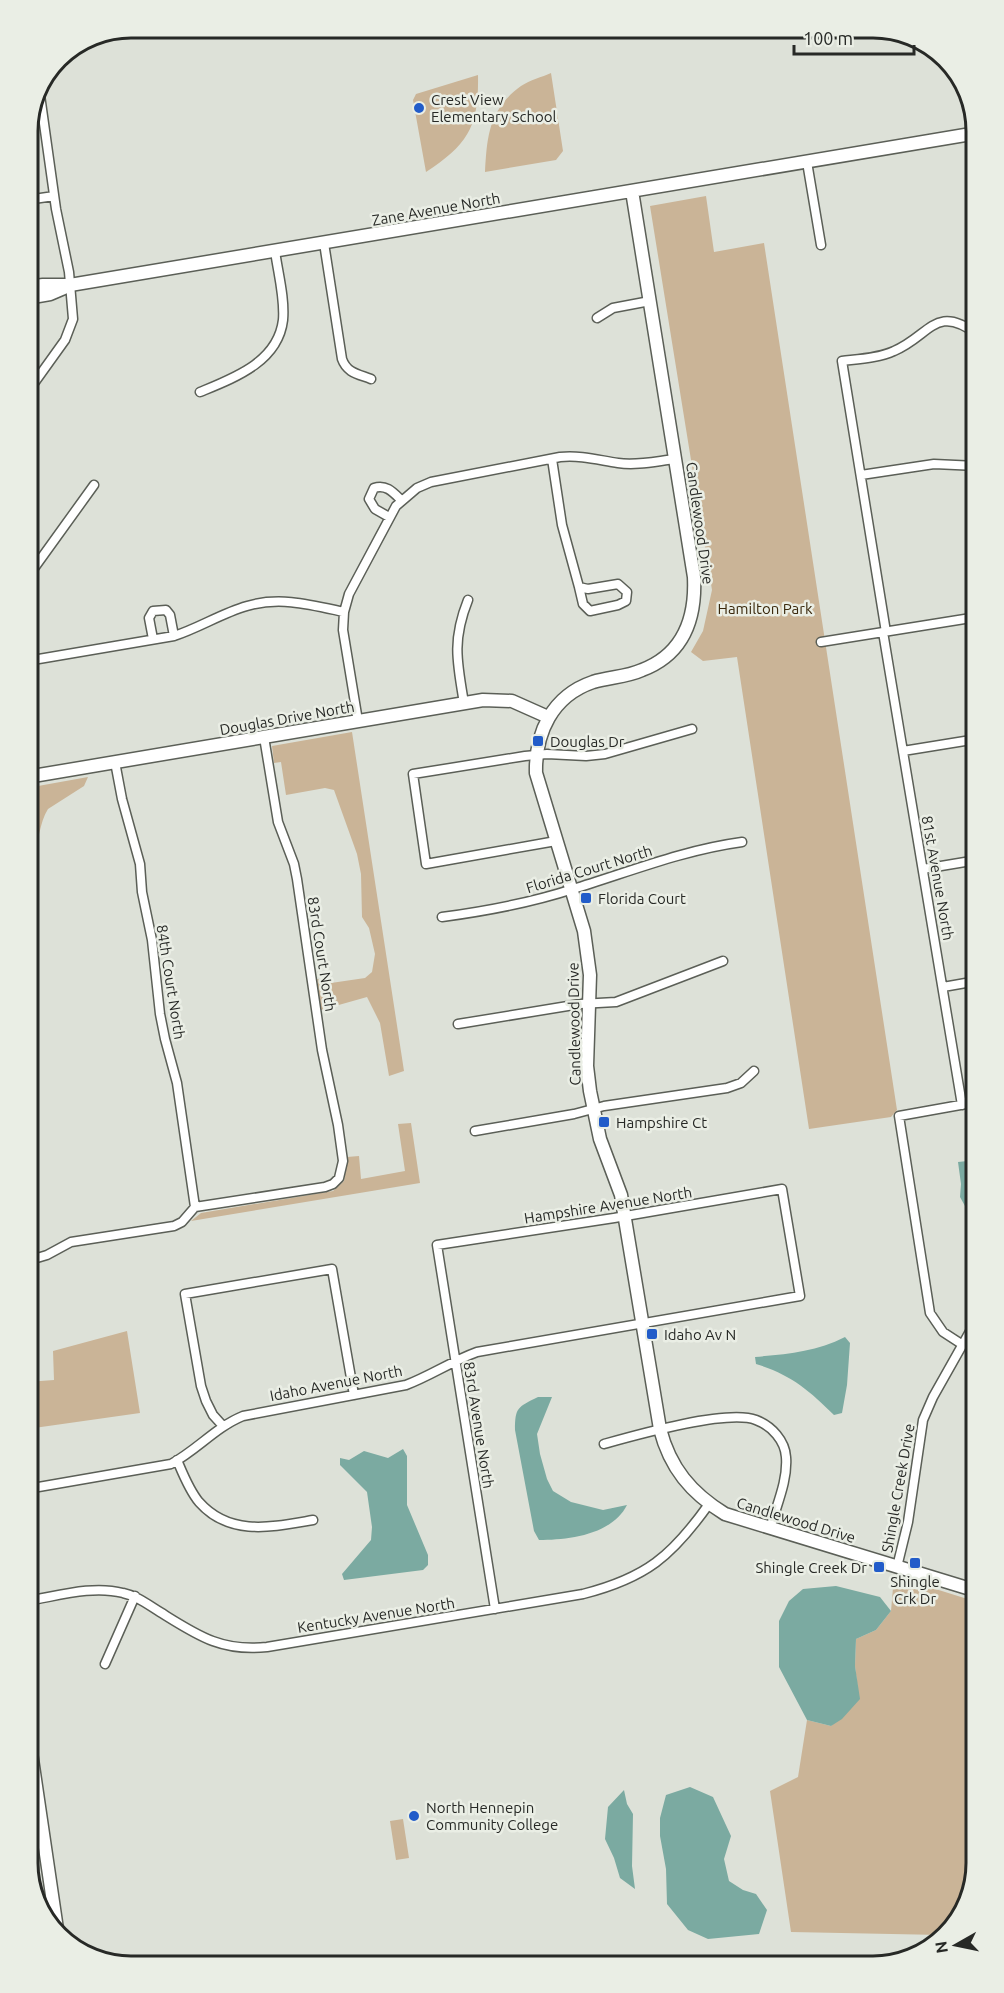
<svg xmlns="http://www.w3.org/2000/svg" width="1004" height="1993" font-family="Ubuntu,sans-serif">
<rect width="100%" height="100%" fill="#dde1d8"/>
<path fill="#cab497" d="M551 73 563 151 556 160 485 172C487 136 489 109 521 86 530 80 542 77 551 73Z
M478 75C479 127 468 144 426 172L413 100 416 94Z
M706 196 714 252 764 243 897 1110 891 1117 809 1129 737 657 703 661 691 652 703 631 712 590 650 206Z
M352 732 404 1071 389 1076 380 1023 367 997 321 1010 317 979 331 983 365 978 372 972 375 954 369 928 362 917 361 874 357 854 334 790 325 788 286 795 281 762 274 763 272 746Z
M88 777 84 786 48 809C39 823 39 843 32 858L27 861V788Z
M411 1123 420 1183 191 1221 201 1213 333 1191 344 1181 347 1157 359 1156 361 1179 405 1171 398 1124Z
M127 1331 140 1413 27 1429V1382L54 1380 53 1351Z
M894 1576 977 1602V1863L959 1920 942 1935 791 1932 770 1791 798 1777 807 1720 831 1726 859 1699 855 1666 856 1639 876 1630 891 1611Z
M403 1819 409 1858 396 1860 390 1821Z"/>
<path fill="#7baaa1" d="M977 1160V1204L973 1209 965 1206 960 1197 961 1184 958 1162Z
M845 1337 850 1343 847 1385 842 1413 834 1415C809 1390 790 1374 756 1364L755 1357C787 1354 816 1352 845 1337Z
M538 1397H552L537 1434 540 1454 547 1479 553 1491 571 1502 603 1510 627 1505C612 1535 568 1540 539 1540L534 1531 515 1430C515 1407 518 1407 538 1397Z
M403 1449 407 1456V1505L428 1555V1565L423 1570 344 1580 342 1574 371 1540 372 1527 367 1492 340 1465V1458L349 1460 364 1451 388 1458Z
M836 1586 880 1597 891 1611 876 1630 856 1639 855 1666 860 1699 842 1719 831 1726 807 1720 779 1667V1621L789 1601 803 1589Z
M690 1787 713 1797 731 1836 724 1859 729 1881 743 1890 756 1894 767 1910 759 1934 708 1939 688 1930 667 1904 666 1869 660 1836V1818L666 1795Z
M624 1790 627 1804 633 1814 632 1866 635 1889 620 1878 614 1858 605 1839 608 1807Z"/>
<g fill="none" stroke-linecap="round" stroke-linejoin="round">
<path stroke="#7baaa1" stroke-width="15" d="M975 1566 977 1554"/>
<g stroke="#5b5f57" stroke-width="11">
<path id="street" d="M807 162 821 245
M27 200 54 196
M324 243 342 359C347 373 358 374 371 379
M597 318 613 308 650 301
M200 392C234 378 278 362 283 320 285 298 278 273 275 251
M27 393 65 340 73 319 69 272 56 209 40 95
M552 459 562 525 579 587 588 589 618 584 627 592 626 601 618 605 590 611 583 604 579 587
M861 475 934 464 977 466
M389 517 375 509 369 499 374 488C386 484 393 492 401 500
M27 578 94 485
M883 632 962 1105
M886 632 842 361C859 359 879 358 894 351 930 336 935 303 977 334
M153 639 149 618 153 611 166 610 170 615 174 636
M821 642 977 617
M27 661 174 636C199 628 222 613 247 606 280 596 312 605 344 612
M464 703C457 662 452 640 468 600
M358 721 343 630 344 612 349 594 396 506 417 488 431 482 560 457C581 455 598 460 618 463 637 466 657 461 675 459
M903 751 977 739
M115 762 122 799 140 864 142 892 152 940 160 1014 165 1039 177 1083 195 1207
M556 841 426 864 413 774 525 756 547 754 586 756 605 754 692 729
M923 869 977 860
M442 917C487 911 530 903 573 889 629 872 683 850 742 842
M943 987 977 981
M458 1024 580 1004 616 1002 723 961
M475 1131 574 1114 604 1106 727 1088 741 1083 754 1071
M27 1261 47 1255 71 1242 174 1226 182 1222 195 1207 325 1187 333 1184 339 1178 343 1161 338 1125 322 1050 297 879 294 864 278 822 264 737
M963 1345 943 1332 930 1313 899 1116 977 1102
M223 1426 213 1415 206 1401 201 1386 185 1294 332 1269 354 1395
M604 1444C636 1435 727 1409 756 1420 772 1426 785 1441 786 1457 788 1481 776 1506 770 1529
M177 1460C183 1474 189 1490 199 1502 230 1537 272 1527 313 1520
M27 1489 171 1464C197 1450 216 1427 243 1416L406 1385C430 1376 452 1361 477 1352L800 1296 782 1189 614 1218 437 1245 495 1609
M897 1567 908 1522 923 1420 933 1397 977 1319
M27 1601C58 1596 92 1585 123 1593 137 1596 147 1604 160 1612 197 1635 221 1652 267 1647L583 1594C646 1578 672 1556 709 1504
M105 1664 135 1596
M27 1814 40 1812
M27 1828 42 1826"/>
</g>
<g stroke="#5b5f57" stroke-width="15">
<path id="secondary" d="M632 191 694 577C696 618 684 654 642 670 627 677 609 677 593 682 552 696 535 733 536 773L584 931 590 975 587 1066 590 1091 600 1139 621 1195 660 1429C670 1468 691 1493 725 1514L977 1591
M27 287 43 285H70L977 133
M27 298 50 294 64 288
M27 777 483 700 512 701 548 717
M27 1725 57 1929
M27 1845 35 1903"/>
</g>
<use href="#street" stroke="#fff" stroke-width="8"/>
<use href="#secondary" stroke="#fff" stroke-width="12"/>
</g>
<g fill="#225cc9" stroke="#eaeee5" stroke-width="2">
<circle cx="419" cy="108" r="6"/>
<rect x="532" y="735" width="12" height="12" rx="3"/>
<rect x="580" y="892" width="12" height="12" rx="3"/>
<rect x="598" y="1116" width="12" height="12" rx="3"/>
<rect x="646" y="1328" width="12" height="12" rx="3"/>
<rect x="909" y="1557" width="12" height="12" rx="3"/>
<rect x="873" y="1561" width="12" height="12" rx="3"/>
<circle cx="414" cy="1816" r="6"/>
</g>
<g text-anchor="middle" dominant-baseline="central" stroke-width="5" stroke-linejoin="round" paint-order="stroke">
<g font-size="15" fill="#272926" stroke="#eaeee5" text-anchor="start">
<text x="431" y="99">Crest View<tspan x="431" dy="17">Elementary School</tspan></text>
<text x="550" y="741">Douglas Dr</text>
<text x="598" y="898">Florida Court</text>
<text x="616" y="1122">Hampshire Ct</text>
<text x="664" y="1334">Idaho Av N</text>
<text x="867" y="1567" text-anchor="end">Shingle Creek Dr</text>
<text x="915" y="1581" text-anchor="middle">Shingle<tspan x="915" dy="17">Crk Dr</tspan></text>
<text x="426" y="1807">North Hennepin<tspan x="426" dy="17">Community College</tspan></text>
</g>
<g font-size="15" fill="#272926" stroke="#eaeee5">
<text transform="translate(436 209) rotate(-10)">Zane Avenue North</text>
<text transform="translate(700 523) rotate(82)">Candlewood Drive</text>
<text transform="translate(287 718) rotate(-10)">Douglas Drive North</text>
<text transform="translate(589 869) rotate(-17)">Florida Court North</text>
<text transform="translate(938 878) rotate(80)">81st Avenue North</text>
<text transform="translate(322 954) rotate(81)">83rd Court North</text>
<text transform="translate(171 982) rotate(81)">84th Court North</text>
<text transform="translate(574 1024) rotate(-91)">Candlewood Drive</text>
<text transform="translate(608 1205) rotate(-9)">Hampshire Avenue North</text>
<text transform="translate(336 1383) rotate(-11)">Idaho Avenue North</text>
<text transform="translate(479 1425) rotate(81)">83rd Avenue North</text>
<text transform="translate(898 1488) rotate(-80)">Shingle Creek Drive</text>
<text transform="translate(796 1520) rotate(17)">Candlewood Drive</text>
<text transform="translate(376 1615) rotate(-9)">Kentucky Avenue North</text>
</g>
<g font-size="15" fill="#3a280c" stroke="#eaeee5">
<text x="765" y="608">Hamilton Park</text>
</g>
</g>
<path d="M0 0H1004V1993H0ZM131 38H873A93 93 0 0 1 966 131V1863A93 93 0 0 1 873 1956H131A93 93 0 0 1 38 1863V131A93 93 0 0 1 131 38Z" fill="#eaeee5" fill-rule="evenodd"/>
<path fill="none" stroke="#272926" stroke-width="3" d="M131 38H873A93 93 0 0 1 966 131V1863A93 93 0 0 1 873 1956H131A93 93 0 0 1 38 1863V131A93 93 0 0 1 131 38Z"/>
<g transform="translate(956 1945) rotate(261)" stroke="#eaeee5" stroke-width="4.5" paint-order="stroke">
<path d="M0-4.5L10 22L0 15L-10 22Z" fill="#272926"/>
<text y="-9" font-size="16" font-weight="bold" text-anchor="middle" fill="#272926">N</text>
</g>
<path d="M794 45v9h120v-9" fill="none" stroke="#272926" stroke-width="3"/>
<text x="803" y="45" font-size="18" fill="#272926" stroke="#eaeee5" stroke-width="4.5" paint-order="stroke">100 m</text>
</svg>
